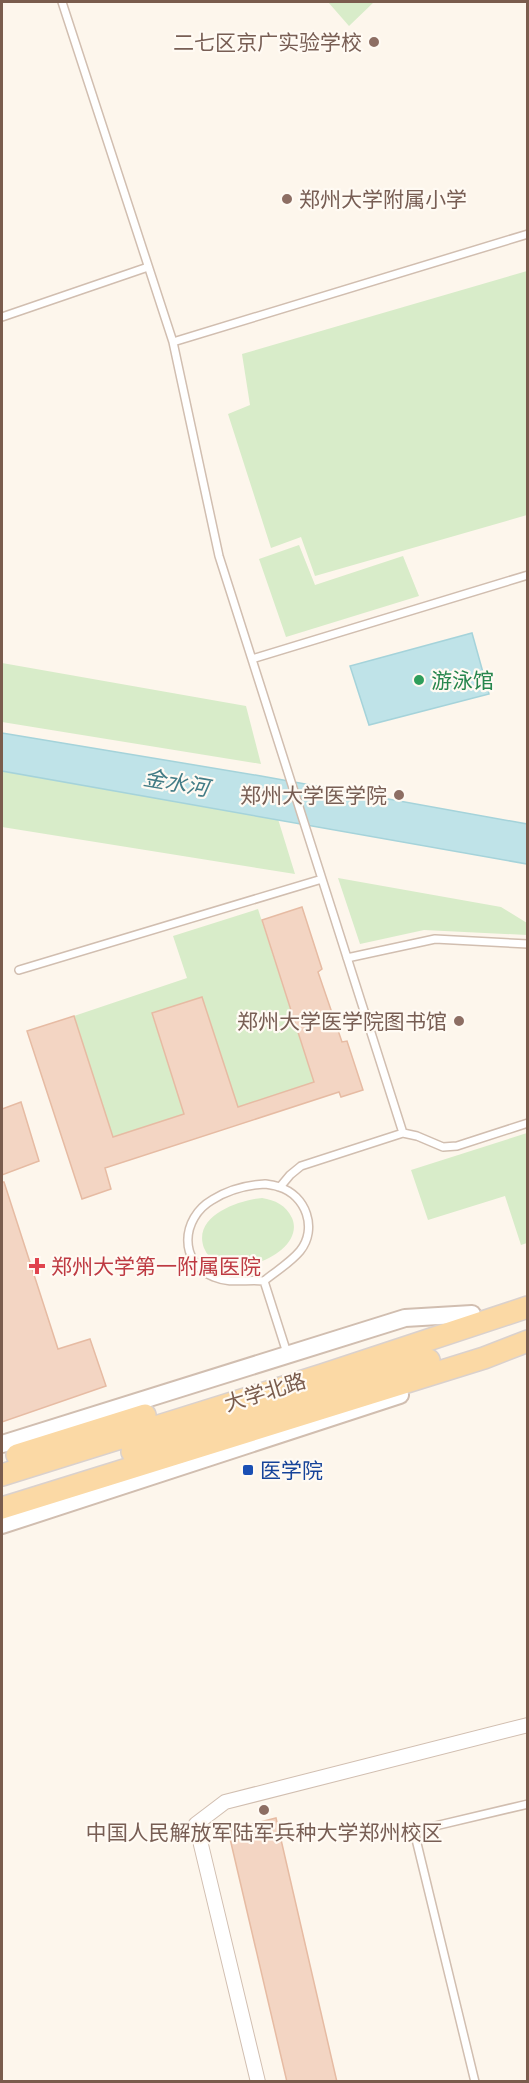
<svg xmlns="http://www.w3.org/2000/svg" width="529" height="2083" font-family="Cabin,'Noto Sans SC',sans-serif">
<rect width="100%" height="100%" fill="#fdf6ec"/>
<path fill="#d8ecc9" d="M328 2H374L349 26Z
M527 271V515L315 576 301 537 271 548 228 414 250 405 242 354Z
M299 545 315 585 403 556 419 596 286 637 259 559Z
M2 663 246 706 261 764 2 722Z
M2 771 278 819 295 874 2 827Z
M338 878 501 907 527 923V935L424 930 360 944Z
M258 909 314 1082 238 1107 202 997 152 1014 184 1114 113 1137 74 1016 187 978 173 936Z
M527 1133V1243L521 1245 505 1196 428 1220 411 1170Z
M262 1198C275 1200 286 1205 292 1218 308 1255 220 1288 204 1248 192 1216 239 1200 262 1198Z"/>
<path fill="#bfe3e8" stroke="#a5d3da" stroke-width="1.5" d="M472 633 489 694 369 725 350 666Z
M2 733 261 776 527 824V864L2 771Z"/>
<path fill="#f3d5c3" stroke="#e6bba3" stroke-width="1.5" d="M302 907 322 969 318 972 342 1042 347 1041 363 1090 341 1097 339 1092 105 1168 111 1189 82 1199 27 1031 74 1016 113 1137 184 1114 152 1013 202 997 238 1107 314 1082 262 920Z
M21 1102 39 1161 2 1175V1109Z
M2 1182H4L58 1349 90 1339 106 1386 2 1422Z
M276 1818 337 2082H287L228 1830Z"/>
<g fill="none" stroke-linecap="round" stroke-linejoin="round">
<g stroke="#d1beb0" stroke-width="10">
<path id="service" d="M62 2 173 342 219 556 403 1133
M2 317 148 267
M173 342 528 234
M252 659 528 575
M347 958 435 939 528 944
M19 970 322 879
M265 1184C270 1185 275 1185 279 1187 306 1195 318 1229 300 1251 290 1263 276 1271 264 1281 248 1279 230 1284 214 1277 178 1263 181 1218 212 1200 228 1190 246 1185 265 1184Z
M280 1187 290 1175 301 1166 403 1133 417 1136 443 1147 457 1146 528 1123
M264 1281 287 1353
M475 2082 414 1831 528 1804"/>
</g>
<g stroke="#d1beb0" stroke-width="16">
<path id="minor" d="M258 2082 196 1824 225 1802 528 1725"/>
</g>
<g stroke="#d1beb0" stroke-width="20">
<path id="tertiary" d="M2 1444 405 1318 472 1314
M2 1525 400 1395"/>
</g>
<g stroke="#dad1cd" stroke-width="24">
<path id="primary" d="M132 1452 429 1360
M17 1455 145 1415
M2 1475 322 1375 528 1307
M2 1508 484 1358 528 1341"/>
</g>
<use href="#service" stroke="#fff" stroke-width="7"/>
<use href="#minor" stroke="#fff" stroke-width="14"/>
<use href="#tertiary" stroke="#fff" stroke-width="16"/>
<use href="#primary" stroke="#fbd9a5" stroke-width="21"/>
</g>
<g fill="#8d6e63" stroke="#fffaf3" stroke-width="2">
<circle cx="374" cy="42" r="6"/>
<circle cx="287" cy="199" r="6"/>
<circle cx="399" cy="795" r="6"/>
<circle cx="459" cy="1021" r="6"/>
<circle cx="264" cy="1810" r="6"/>
</g>
<circle fill="#2e9e5b" stroke="#fffaf3" stroke-width="2" cx="419" cy="680" r="6"/>
<path fill="#e0444e" stroke="#fffaf3" stroke-width="2" d="M34 1257h6v6h6v6h-6v6h-6v-6h-6v-6h6z"/>
<rect fill="#1a4fb4" stroke="#fffaf3" stroke-width="2" x="242" y="1464" width="12" height="12" rx="3"/>
<g text-anchor="middle" dominant-baseline="central" stroke-width="4.5" stroke-linejoin="round" paint-order="stroke">
<g font-size="21" fill="#785e54" stroke="#fffaf3" text-anchor="end">
<text x="362" y="42">二七区京广实验学校</text>
<text x="299" y="199" text-anchor="start">郑州大学附属小学</text>
<text x="387" y="795">郑州大学医学院</text>
<text x="447" y="1021">郑州大学医学院图书馆</text>
<text x="264" y="1832" text-anchor="middle">中国人民解放军陆军兵种大学郑州校区</text>
</g>
<g font-size="21" fill="#27864d" stroke="#fffaf3" text-anchor="start">
<text x="431" y="680">游泳馆</text>
</g>
<g font-size="21" fill="#be3a42" stroke="#fffaf3" text-anchor="start">
<text x="51" y="1266">郑州大学第一附属医院</text>
</g>
<g font-size="21" fill="#7a5c4d" stroke="#fffaf3">
<text transform="translate(265 1392) rotate(-17)">大学北路</text>
</g>
<g font-size="21" fill="#164399" stroke="#fffaf3" text-anchor="start">
<text x="260" y="1470">医学院</text>
</g>
<g font-size="22" font-style="italic" fill="#437c86" stroke="#fffaf3">
<text transform="translate(176 783) rotate(10)">金水河</text>
</g>
</g>
<rect width="529" height="2083" fill="none" stroke="#7a5c4d" stroke-width="6"/>
</svg>
